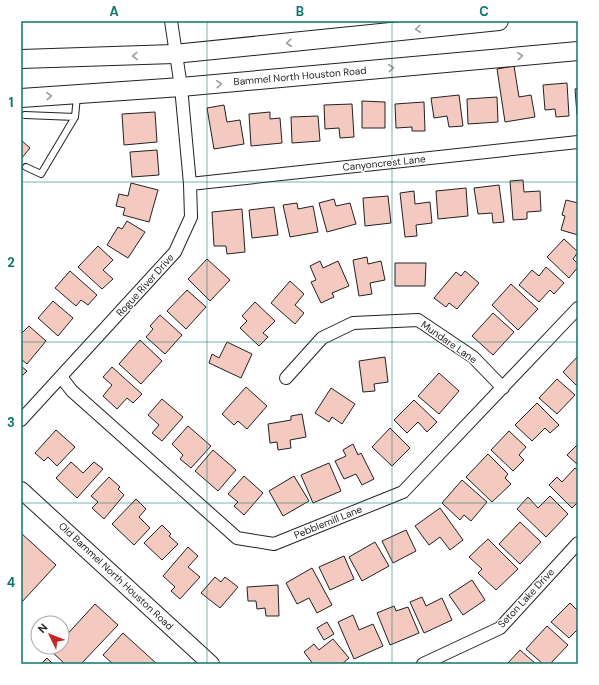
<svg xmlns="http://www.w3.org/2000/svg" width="599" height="685" font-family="'DM Sans',sans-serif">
<rect width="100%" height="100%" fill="#fff"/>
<path fill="#f3c9c0" stroke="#222" d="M514 66 519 97 531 95 535 117 505 122 497 69Z
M567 83 569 116 556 117 555 109 545 110 543 85Z
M578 88V115H577L575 89Z
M459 95 463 126 449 127 447 116 434 118 431 98Z
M497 97 498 122 468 124 467 99Z
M362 101 385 102V128H362Z
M424 102 425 131H412V127L396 128 395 104Z
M352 104 354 137 340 138 339 128 325 129 324 105Z
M224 105 227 122 240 120 244 144 214 149 207 108Z
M155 112 157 142 124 145 122 114Z
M270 112V119L280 118 282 143 251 146 249 114Z
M318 116 320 141 292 143 291 117Z
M21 140 30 148 21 159Z
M157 150 159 175 132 177 130 152Z
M523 180 524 192 540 191 541 211 527 212V219L513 220 510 181Z
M131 183 158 190 149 222 123 215 125 208 116 206 119 194 128 196Z
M499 185 504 222 493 223 492 213 478 214 474 188Z
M466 188 468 216 438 219 436 191Z
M414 191 415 204 430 202 432 223 416 225 417 236 405 237 400 193Z
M388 196 391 223 365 226 363 198Z
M334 199 336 206 350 203 356 224 327 232 319 203Z
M566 200 578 203V235L561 230 565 216 562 215Z
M297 203 298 209 313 206 318 232 290 237 283 205Z
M274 207 278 235 252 238 249 210Z
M242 209 245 252 227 254 226 246H214L212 212Z
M127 221 145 232 128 258 107 245 118 227 122 229Z
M564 239 578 252 573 259 578 264V267L569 278 547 257Z
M98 246 113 260 103 270 113 279 102 289 78 267Z
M367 257 368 264 381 261 385 280 370 283 372 294 359 296 353 260Z
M207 259 230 280 210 301 188 279Z
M320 261 323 268 338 261 349 286 332 293 334 297 321 303 311 282 316 280 310 266Z
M395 263H426L425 286H395Z
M546 267 564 283 554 294 550 290 539 302 519 285 532 270 539 276Z
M70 271 97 295 88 305 81 300 76 306 55 288Z
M465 271 479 283 457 309 449 303 446 307 434 298 456 272 461 276Z
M290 281 304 294 295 305 304 313 295 324 271 303Z
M511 284 538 309 518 330 492 305Z
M187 290 206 307 186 329 167 311Z
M53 301 73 318 58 336 38 318Z
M255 302 275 321 263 333 268 337 259 346 240 328 247 321 242 316Z
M493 313 514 332 493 355 472 336Z
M160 315 182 335 165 354 146 337 153 329 150 326Z
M29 326 46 341 27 364 21 359V334Z
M140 340 162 361 141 384 119 364Z
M227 342 252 354 241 378 209 363 212 354 219 358Z
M578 356V387L563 372Z
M385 357 388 382 374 384 375 391 363 392 359 361Z
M21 366 27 371 21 377Z
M112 367 142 394 133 403 127 398 117 409 103 396 112 385 103 377Z
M439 373 459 391 439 414 418 396Z
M557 379 575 395 557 414 539 398Z
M246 387 267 406 247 429 238 421 234 425 222 414Z
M331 388 355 404 342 424 332 417 329 422 315 413Z
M162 399 183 417 162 441 152 433 159 425 148 415Z
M414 400 437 422 427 432 418 422 407 433 394 420Z
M537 403 559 425 550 433 545 428 532 441 515 425Z
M302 414 306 437 290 440 291 448 278 450 277 442 270 443 268 424 291 420V416Z
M188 426 211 446 191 468 180 459 183 455 172 444Z
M390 428 410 448 392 466 372 447Z
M56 430 75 447 57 466 48 457 44 461 35 453Z
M509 431 526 447 519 455 524 460 513 471 491 450Z
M353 444 358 455 361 453 374 479 362 485 356 474 344 479 335 461 346 456 343 450Z
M578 444V465L567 455Z
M213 450 236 470 218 491 195 471Z
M488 454 508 474 505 478 511 484 492 502 466 477Z
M71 462 83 473 94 462 103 469 77 498 56 478Z
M329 463 341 491 313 503 301 475Z
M575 468 578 470V502L572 508 549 485 557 477 562 482Z
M244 476 263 493 244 515 234 506 238 502 228 494Z
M294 476 309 501 283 516 269 491Z
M109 477 120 487 118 489 124 495 104 519 92 508 98 502 91 496Z
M462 480 487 502 471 521 464 515 460 520 442 503Z
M550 496 568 514 546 537 517 509 528 497 538 508Z
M136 499 146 509 139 517 150 528 134 545 112 524Z
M440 508 463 540 450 550 440 537 429 545 415 526Z
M520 522 541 542 520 564 499 544Z
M162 525 171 534 169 536 178 544 162 560 144 543Z
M406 530 416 551 393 563 382 541Z
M21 533 56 565 21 603Z
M488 539 518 569 496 590 478 573 482 569 469 557Z
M375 542 389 566 362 581 349 557Z
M188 547 198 556 188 567 200 577 180 599 171 591 175 587 163 576Z
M344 556 354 579 330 590 319 567Z
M312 568 332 605 317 613 309 598 297 604 286 583Z
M215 577 221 582 225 577 238 587 220 608 201 593Z
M472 580 485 600 463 615 449 595Z
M278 585 279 616H266L265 608 257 609 256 601H248L247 587Z
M422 597 426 606 442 598 452 620 424 633 410 602Z
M570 603 578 611V629L569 638 551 622Z
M95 604 118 625 81 664H65L51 651 55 647H62V640Z
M394 606 396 611 408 607 419 633 390 645 377 613Z
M353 615 359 630 373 624 383 646 354 659 338 622Z
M327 622 334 634 324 640 317 628Z
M547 626 568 645 550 664H543L526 649Z
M123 633 157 664H113L103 655Z
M333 639 349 658 342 664H313L304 652 314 644 319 650Z
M520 650 536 664H507Z
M47 658 53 664H41Z"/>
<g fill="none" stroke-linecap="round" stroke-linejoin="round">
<g stroke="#222" stroke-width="8">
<path id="lane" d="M25 115 75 117
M26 167 41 174 75 117 77 96"/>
</g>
<g stroke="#222" stroke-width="14">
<path id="street" d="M190 184 578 142
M61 377 72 391 237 538 274 544 403 492 578 308
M286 378 322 338 353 323 418 320 473 357 503 388
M21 420 175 252 191 217 190 184 181 87 171 21
M423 664 500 628 578 543"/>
</g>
<g stroke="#222" stroke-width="18">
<path id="secondary" d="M21 490 211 664"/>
</g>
<g stroke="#222" stroke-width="20">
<path id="primary" d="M21 59 174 54 499 21
M21 98 181 87 578 51"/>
</g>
<use href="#lane" stroke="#fff" stroke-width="6"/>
<use href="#street" stroke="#fff" stroke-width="12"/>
<use href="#secondary" stroke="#fff" stroke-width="16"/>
<use href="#primary" stroke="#fff" stroke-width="18"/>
</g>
<defs><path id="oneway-chevron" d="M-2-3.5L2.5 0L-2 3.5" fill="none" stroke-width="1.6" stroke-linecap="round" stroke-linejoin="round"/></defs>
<g stroke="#9c9c9c">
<use href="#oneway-chevron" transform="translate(418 29) rotate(174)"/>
<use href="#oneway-chevron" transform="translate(289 43) rotate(174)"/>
<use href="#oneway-chevron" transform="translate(135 56) rotate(178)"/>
<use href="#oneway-chevron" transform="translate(520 56) rotate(-5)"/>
<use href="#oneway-chevron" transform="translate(391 68) rotate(-5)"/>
<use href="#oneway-chevron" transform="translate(219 84) rotate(-5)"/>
<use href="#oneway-chevron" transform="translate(49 96) rotate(-3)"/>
</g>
<path fill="none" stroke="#0f766e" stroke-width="1" stroke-opacity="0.55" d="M207 21V664M392 21V664M21 182H578M21 342H578M21 503H578"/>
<g text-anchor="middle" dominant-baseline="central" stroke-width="3" stroke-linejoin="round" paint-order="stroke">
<g font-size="10" fill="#222" stroke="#fff">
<text transform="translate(300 76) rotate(-5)">Bammel North Houston Road</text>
<text transform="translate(384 163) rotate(-6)">Canyoncrest Lane</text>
<text transform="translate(145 285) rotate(-48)">Rogue River Drive</text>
<text transform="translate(449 342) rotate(35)">Mundare Lane</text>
<text transform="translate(328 522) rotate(-22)">Pebblemill Lane</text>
<text transform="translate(116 576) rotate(43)">Old Bammel North Houston Road</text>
<text transform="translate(526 598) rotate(-47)">Seton Lake Drive</text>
</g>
</g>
<rect width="599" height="685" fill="none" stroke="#ffffff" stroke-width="44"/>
<g transform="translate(50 635) rotate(313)"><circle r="19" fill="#ffffff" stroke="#a7a7a7"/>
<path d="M0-3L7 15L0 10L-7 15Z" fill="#c62828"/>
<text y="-6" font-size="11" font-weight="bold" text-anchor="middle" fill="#222222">N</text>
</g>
<rect x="22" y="22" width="555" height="641" fill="none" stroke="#0f766e" stroke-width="1.5"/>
<g font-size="13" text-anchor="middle" font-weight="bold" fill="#0f766e">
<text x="114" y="16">A</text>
<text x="300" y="16">B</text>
<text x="484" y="16">C</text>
<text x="11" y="107">1</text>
<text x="11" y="267">2</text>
<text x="11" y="427">3</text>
<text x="11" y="587">4</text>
</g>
</svg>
